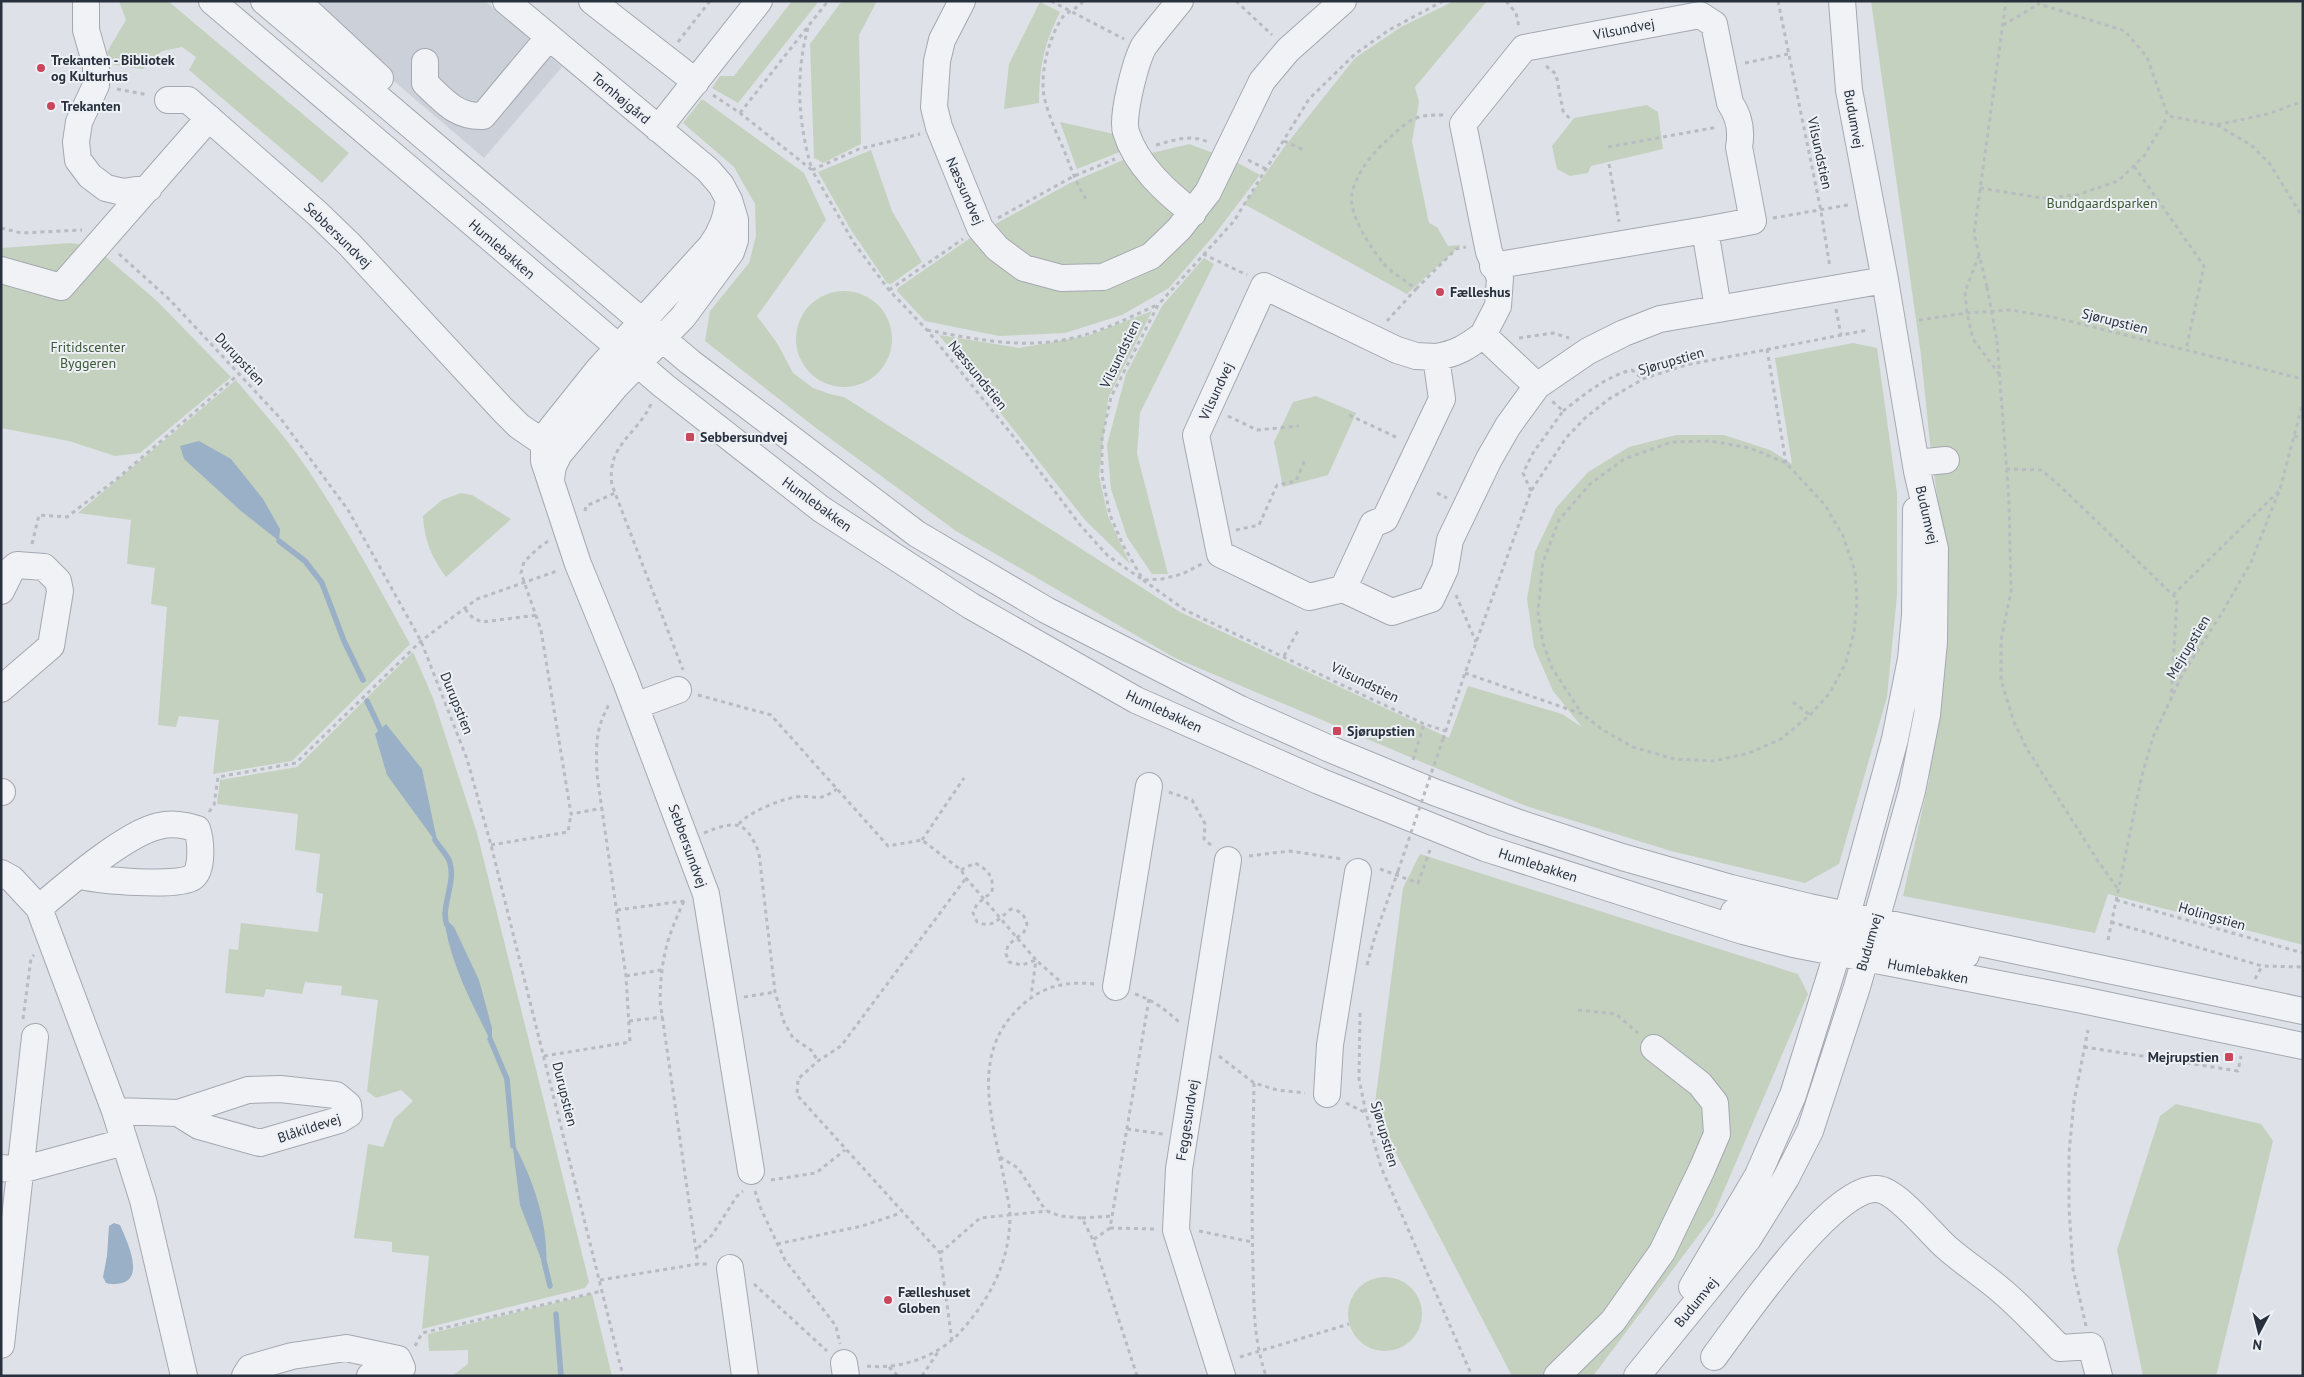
<svg xmlns="http://www.w3.org/2000/svg" width="2304" height="1377" font-family="'PT Sans',sans-serif">
<rect width="100%" height="100%" fill="#dee1e7"/>
<path fill="#ccd1d9" d="M300 1H485L562 67 484 158Z"/>
<path fill="#c4d1bf" d="M119 1H168L349 153 322 183 189 70 196 57 182 47 162 51 143 69 114 65 107 52 126 20Z
M792 1H819L738 103 712 88 720 76H734Z
M842 1H877L859 35 861 144 823 163 814 158 810 44Z
M1454 1H1487L1415 87 1419 102 1412 142 1429 223 1437 227 1448 246 1461 245 1407 294 1244 204 1285 146 1355 58 1401 27Z
M1871 1H2303V945L2108 894 2095 933 1903 896 1929 780 1944 641V547L1930 443 1921 355Z
M1040 2 1060 12C1043 47 1040 64 1039 103L1004 109 1009 64Z
M702 99 804 173 826 220 757 316 777 343 793 373 813 388 830 394 844 397 1180 612 1449 738 1468 686 1562 714 1582 727 1553 691 1534 647 1527 599 1535 552 1556 508 1588 472 1629 447 1676 435H1724L1770 450 1792 464 1775 358 1853 343 1877 348 1897 493V595L1887 697 1839 864 1805 883 1671 851 1526 806 1175 658 956 531 816 428 705 341 710 311 749 263 756 236 755 204 734 167 683 123Z
M1647 105 1658 112 1663 149 1591 166 1588 173 1570 176 1557 169 1552 146 1574 118Z
M1060 122 1114 134 1122 151 1077 169Z
M1189 144 1219 155 1199 194 1185 197 1144 155Z
M871 150 892 211 922 262 891 284 887 283 851 230 818 172Z
M1130 157 1179 216 1163 237 1096 272 1027 263 988 228 1070 183Z
M1234 161 1260 175 1215 234 1169 288 1122 315 1065 333 999 336 925 321 897 291 898 288 976 234 993 255 1108 281Z
M70 243 85 245 106 257 158 302 231 377 140 453 115 456 69 441 1 428V248Z
M1204 258 1214 264 1140 413 1137 454 1168 574H1152L1127 537 1111 489 1107 445 1126 374 1162 306Z
M796 339a48 48 0 1 1 96 0a48 48 0 1 1-96 0Z
M1152 311 1108 398 1099 476 1108 516 1130 564 1085 520 939 335 1019 348 1087 336Z
M236 380C257 406 280 430 299 457 341 517 375 580 410 644L292 761 213 774 219 720 179 716 176 727 158 725 167 607 151 604 155 568 127 564 131 520 78 513Z
M1316 396 1356 413 1328 475 1283 487 1274 442 1293 402Z
M461 493 472 495 511 519 446 577C432 558 424 540 423 516L442 500Z
M413 652 433 698 477 833 589 1282 585 1288 422 1329 429 1256 392 1252V1242L354 1238 368 1144 383 1147 394 1119 413 1101 401 1090 376 1098 367 1091 378 1000 341 995 342 986 305 982 302 994 266 989 264 997 225 993 229 949 238 950 241 923 318 932 323 894 316 892 320 854 295 850 298 814 217 804 220 780 297 767Z
M1420 854 1798 974 1808 994 1713 1216 1593 1376H1512L1374 1111 1403 888Z
M2176 1104 2261 1124 2273 1141 2216 1376H2143L2117 1250 2160 1116Z
M1348 1314a37 37 0 1 1 74 0a37 37 0 1 1-74 0Z
M592 1294 612 1376H452L468 1364V1350L429 1351 428 1334Z"/>
<path fill="#99b0c6" d="M199 441 231 459 263 499 280 529 279 541 241 511 184 459 180 446Z
M386 724 422 769 438 845 387 775 375 734Z
M444 918 454 927 479 980 492 1028V1044C472 1003 450 964 444 918Z
M512 1140C533 1179 549 1223 546 1268L543 1264 520 1205Z
M114 1223 120 1225C126 1239 145 1277 122 1283 116 1284 113 1285 106 1283L103 1277 107 1256 109 1226Z"/>
<g fill="none" stroke-linecap="round" stroke-linejoin="round">
<path stroke="#99b0c6" stroke-width="5.5" d="M279 541 305 561 322 583 344 641 363 680
M367 701 383 735
M435 840C439 847 448 855 450 863 456 883 440 908 447 925
M490 1039 507 1079 513 1146
M544 1261 550 1286
M556 1314 561 1376"/>
<g stroke="#a4a8b1" stroke-width="28">
<path id="minor" d="M86 1V30L96 65V85L79 122 76 142 78 160 90 176 106 188 123 192 149 188
M212 1 664 386 821 509 971 606 1136 700 1319 781 1485 848 1743 931 1793 944 2082 1000 2303 1046
M264 1 690 362 917 534 1046 610 1240 709 1330 749 1434 792 1516 822 1622 857 1731 888 1809 907 2303 1011
M297 1 380 78
M506 1 708 170 721 185 729 200 735 220V240L731 252 683 317 616 386 559 454 553 466 551 479
M592 1 696 82
M962 1 942 40 937 61 934 107 939 127 980 228 997 248 1024 268 1061 278 1103 277 1151 256 1179 229 1208 192 1262 81 1288 50 1343 1
M1180 1C1168 16 1155 31 1144 46 1136 60 1121 117 1126 132 1136 165 1166 192 1193 213
M425 62V83C444 101 456 117 483 116L549 37
M168 100H188L318 214 350 245 502 409 519 426 557 452
M658 129 759 1
M729 200C726 218 722 231 711 246L598 370 550 430 544 443V461L578 564 625 679 706 894 751 1171
M1493 266 1705 230
M1 270 61 287 209 118
M1436 357 1416 356 1397 350 1264 286 1196 435 1220 554 1309 597 1343 589 1373 524 1385 519 1442 399 1436 357C1456 354 1467 347 1483 335
M1537 386 1483 335 1498 306 1500 278 1489 252 1463 124 1524 48 1700 15 1714 24 1730 103C1739 116 1742 131 1739 147L1753 221 1705 230 1718 308
M1916 463 1946 460
M1343 589 1392 612 1431 599 1445 569 1450 540 1489 459 1508 426 1537 386 1588 351 1624 333 1660 319 1885 280
M1 591 12 569 17 565 44 567 58 581 60 591 51 646 1 689
M635 706 678 690
M1 792H2
M1 873 12 879 39 908 115 1111 143 1200 184 1376
M39 908C66 885 126 833 159 826 171 823 186 825 197 829 201 840 203 870 193 877 178 888 99 880 80 876
M1734 912 1843 933 1860 930
M1859 945 1908 947 1966 955
M1116 987 1149 786
M1327 1094 1330 1045 1358 872
M115 1111 178 1113 199 1126 260 1143 339 1120 349 1114 348 1105 336 1095 280 1089 248 1090 178 1113
M1 1168 21 1170 124 1142
M730 1268 745 1376
M1692 1287 1758 1175 1793 1095 1832 970 1895 739 1911 659 1915 615 1916 510
M1 1345 35 1037
M1714 1357C1741 1321 1832 1186 1877 1189 1897 1190 1931 1234 1946 1247 1964 1263 1985 1276 2003 1292 2023 1309 2041 1329 2060 1348L2091 1346 2099 1376
M844 1363 846 1376
M245 1376 250 1368 292 1356 346 1348 398 1359 402 1368 370 1376
M1222 1376 1176 1230 1179 1169 1228 860
M1557 1376 1613 1321 1662 1252 1702 1169 1717 1134 1715 1103 1700 1084 1654 1048
M1637 1376 1748 1239 1786 1178 1810 1131 1857 987 1889 874 1912 791 1927 715 1934 642 1935 549 1917 471 1885 280 1849 90 1842 1"/>
</g>
<path stroke="#b8bcc1" stroke-width="3" stroke-dasharray="4 4" stroke-linecap="butt" d="M1051 1 1124 39
M1083 1C1078 9 1067 11 1062 18 1049 38 1040 71 1044 96 1048 114 1056 132 1064 150 1071 168 1077 186 1088 202
M1236 1 1272 35
M1443 1 1389 30 1355 54 1309 99 1234 221 1158 305 1111 397 1102 438V475L1110 515 1123 545 1143 580 1185 610 1424 724 1446 731
M1506 1 1516 13 1519 27
M1778 1 1821 211 1830 268
M2038 1 2039 4 2125 31 2147 57 2168 116 2216 125 2268 114 2303 101
M2003 25 2039 4
M808 28C795 75 798 123 812 170L859 149 920 134
M678 42 710 1
M1745 63 1788 54
M1546 66 1556 74 1563 111 1571 120
M117 89 148 95
M713 95 740 113 812 170 854 243 889 290 927 330 1017 441 1080 525 1108 556 1143 580 1162 579 1182 574 1202 564
M740 113 828 1
M2217 125 2251 145 2270 164 2303 218
M1284 141 1304 150
M1156 145C1175 140 1190 134 1208 142
M1608 147 1718 127
M1248 160 1266 169
M1609 164 1619 222
M2134 166 2204 266 2186 350
M1980 188 2042 198 2077 195 2118 181 2144 156 2168 116
M998 218 1074 176 1115 159
M1773 218 1848 205
M1 228 21 233 82 230
M119 254 170 300 281 419 348 510 421 641 467 759 491 845 623 1376
M1203 254 1247 275
M1979 255 1965 292 1967 313 1973 339 1999 374
M1987 287 1974 234 2006 1
M1416 289 1456 249 1466 247
M889 290 963 239
M1836 309 1841 335
M1919 320 1967 313 2011 310 2057 318 2303 379
M1387 321 1416 289C1406 281 1392 273 1383 263 1371 248 1348 214 1352 194 1356 173 1372 154 1387 140 1409 120 1414 114 1445 115
M927 330C974 339 1020 349 1068 339 1099 333 1128 318 1157 305
M1519 338 1553 333 1569 338
M1997 341 2009 501 2011 592 2001 640V680L2014 722 2027 749 2098 861 2118 889
M1767 349 1786 463
M651 404C637 435 606 445 612 485L683 670
M1563 411C1584 395 1606 376 1632 370L1643 379
M1349 415 1398 438
M1228 416 1257 430 1299 426
M2294 436 2303 438
M2006 469 2041 470 2058 484 2177 599 2171 698
M1531 491 1523 473 1533 453 1563 411 1552 401
M1437 493 1447 498
M585 511 586 506 615 493
M1236 530 1259 525 1277 485 1296 481 1305 460
M548 541 537 549 524 562 521 573 541 630 571 814 603 808
M32 544 39 515 67 517 118 478 239 374
M1456 595 1476 642
M2173 595 2280 490
M465 609 473 618 482 622 537 615
M1284 656 1299 629
M1465 673 1582 714 1603 730 1633 747 1674 759 1714 761 1749 753 1781 739 1810 715 1830 693 1846 662 1854 632 1857 602 1855 571 1843 536 1825 505 1786 463 1750 448 1710 441 1672 442 1624 459 1590 484 1559 520 1543 562 1538 612 1543 643 1552 668 1582 714
M698 695 771 715 888 846 922 840 961 870 966 878 1036 960 1031 996
M1793 702 1810 715
M1443 739 1465 673 1531 491 1566 438 1585 418 1609 399 1643 379 1686 365 1868 330
M1413 760 1424 724
M1169 792 1192 800 1205 824 1204 839 1213 847
M209 812 214 805 218 777 296 763 421 641 477 599 557 571
M739 824C747 813 781 799 796 797 818 794 815 804 837 789
M704 833C736 820 746 820 759 853L775 992 784 1022 793 1038 811 1050 818 1061
M922 840 964 778
M491 845 568 832 571 814
M1249 856 1290 851 1342 859
M1380 869 1418 883 1430 850
M961 870 975 863C988 870 994 876 992 892L977 904 973 913 977 922C993 929 998 919 1011 909 1021 911 1024 914 1027 924L1024 932 1008 945 1006 954 1009 962 1022 965 1036 960 1062 983
M2116 900 2303 953
M684 901C666 940 661 959 660 1001L698 1264
M617 910 684 901
M2111 922 2262 966 2303 967
M2108 940 2141 779 2153 737 2183 673 2222 613 2251 562 2280 489 2303 402
M1367 965 1375 936 1398 871
M626 976 661 970
M2255 979 2262 966
M1135 994C1153 1000 1166 1010 1180 1023
M744 997 775 992
M1578 1010 1616 1014 1638 1033
M1360 1013 1359 1079 1366 1113 1381 1167 1472 1376
M23 1019 31 958 34 955
M629 1021 663 1017
M2084 1047 2238 1071 2241 1056
M544 1056 630 1042 626 976 597 775C596 746 595 728 610 703
M1219 1056 1254 1083 1277 1090 1305 1093
M1254 1083C1253 1144 1251 1205 1253 1266 1254 1306 1253 1338 1266 1376
M1346 1103 1366 1113
M1127 1129 1163 1134
M1000 1157 1018 1168 1046 1211
M771 1180 816 1173 845 1150
M755 1191 761 1209 785 1260 836 1326 840 1344
M1082 1218 1112 1216
M1110 1228 1155 1229
M1199 1231 1252 1242
M777 1244 862 1226 901 1213
M698 1248 712 1235 737 1196 743 1191
M940 1253 980 1218 1047 1211 1060 1216 1082 1218 1093 1240
M600 1280 698 1264H708
M754 1284 827 1351
M2086 1326 2073 1269 2069 1208V1153L2074 1101 2088 1030
M952 1341 940 1253 797 1095 798 1079 818 1061 841 1046 966 878
M415 1346 422 1333 602 1291
M1240 1357 1349 1324
M867 1366C900 1370 940 1356 962 1330 991 1297 1009 1262 1010 1218 1010 1207 1007 1195 1005 1184 994 1123 968 1057 1019 1008 1042 986 1064 981 1095 984
M889 1367 898 1376
M922 1376 938 1352
M1137 1376 1093 1240 1110 1228 1149 999"/>
<use href="#minor" stroke="#f0f2f5" stroke-width="26"/>
<path stroke="#b8bcc1" stroke-width="3" stroke-dasharray="4 4" stroke-linecap="butt" d="M1987 287 1997 341
M1398 871 1443 739"/>
</g>
<g fill="#c9465b" stroke="#edf0f5" stroke-width="2">
<circle cx="41" cy="68" r="5"/>
<circle cx="51" cy="106" r="5"/>
<circle cx="1440" cy="292" r="5"/>
<rect x="685" y="432" width="10" height="10" rx="2.5"/>
<rect x="1332" y="726" width="10" height="10" rx="2.5"/>
<rect x="2224" y="1052" width="10" height="10" rx="2.5"/>
<circle cx="888" cy="1300" r="5"/>
</g>
<g text-anchor="middle" dominant-baseline="central" stroke-width="4" stroke-linejoin="round" paint-order="stroke">
<g font-size="14" fill="#28303d" stroke="#edf0f5">
<text transform="translate(1624 29) rotate(-11)">Vilsundvej</text>
<text transform="translate(621 98) rotate(40)">Tornhøjgård</text>
<text transform="translate(1854 119) rotate(80)">Budumvej</text>
<text transform="translate(1820 153) rotate(78)">Vilsundstien</text>
<text transform="translate(965 191) rotate(66)">Næssundvej</text>
<text transform="translate(338 235) rotate(44)">Sebbersundvej</text>
<text transform="translate(502 249) rotate(41)">Humlebakken</text>
<text transform="translate(2115 321) rotate(14)">Sjørupstien</text>
<text transform="translate(1120 354) rotate(-64)">Vilsundstien</text>
<text transform="translate(240 359) rotate(47)">Durupstien</text>
<text transform="translate(1671 361) rotate(-16)">Sjørupstien</text>
<text transform="translate(978 375) rotate(51)">Næssundstien</text>
<text transform="translate(1216 391) rotate(-65)">Vilsundvej</text>
<text transform="translate(817 504) rotate(36)">Humlebakken</text>
<text transform="translate(1927 515) rotate(77)">Budumvej</text>
<text transform="translate(2188 647) rotate(-59)">Mejrupstien</text>
<text transform="translate(1365 682) rotate(26)">Vilsundstien</text>
<text transform="translate(457 703) rotate(68)">Durupstien</text>
<text transform="translate(1164 711) rotate(25)">Humlebakken</text>
<text transform="translate(688 846) rotate(70)">Sebbersundvej</text>
<text transform="translate(1538 865) rotate(18)">Humlebakken</text>
<text transform="translate(2212 916) rotate(16)">Holingstien</text>
<text transform="translate(1869 942) rotate(-74)">Budumvej</text>
<text transform="translate(1928 971) rotate(11)">Humlebakken</text>
<text transform="translate(565 1094) rotate(76)">Durupstien</text>
<text transform="translate(1187 1120) rotate(-81)">Feggesundvej</text>
<text transform="translate(309 1128) rotate(-18)">Blåkildevej</text>
<text transform="translate(1385 1134) rotate(74)">Sjørupstien</text>
<text transform="translate(1696 1302) rotate(-51)">Budumvej</text>
</g>
<g font-size="14" font-weight="bold" fill="#28303d" stroke="#edf0f5" text-anchor="start">
<text x="51" y="60">Trekanten - Bibliotek<tspan x="51" dy="16">og Kulturhus</tspan></text>
<text x="61" y="106">Trekanten</text>
<text x="1450" y="292">Fælleshus</text>
<text x="700" y="437">Sebbersundvej</text>
<text x="1347" y="731">Sjørupstien</text>
<text x="2219" y="1057" text-anchor="end">Mejrupstien</text>
<text x="898" y="1292">Fælleshuset<tspan x="898" dy="16">Globen</tspan></text>
</g>
<g font-size="14" fill="#3c5835" stroke="#edf0f5">
<text x="2102" y="203">Bundgaardsparken</text>
<text x="88" y="347">Fritidscenter<tspan x="88" dy="16">Byggeren</tspan></text>
</g>
</g>
<rect width="2304" height="1377" fill="none" stroke="#28303d" stroke-width="5"/>
<g transform="translate(2259 1332) rotate(187)" stroke="#edf0f5" stroke-width="4" paint-order="stroke">
<path d="M0-4L9 19L0 12L-9 19Z" fill="#28303d"/>
<text y="-8" font-size="14" font-weight="bold" text-anchor="middle" fill="#28303d">N</text>
</g>
</svg>
